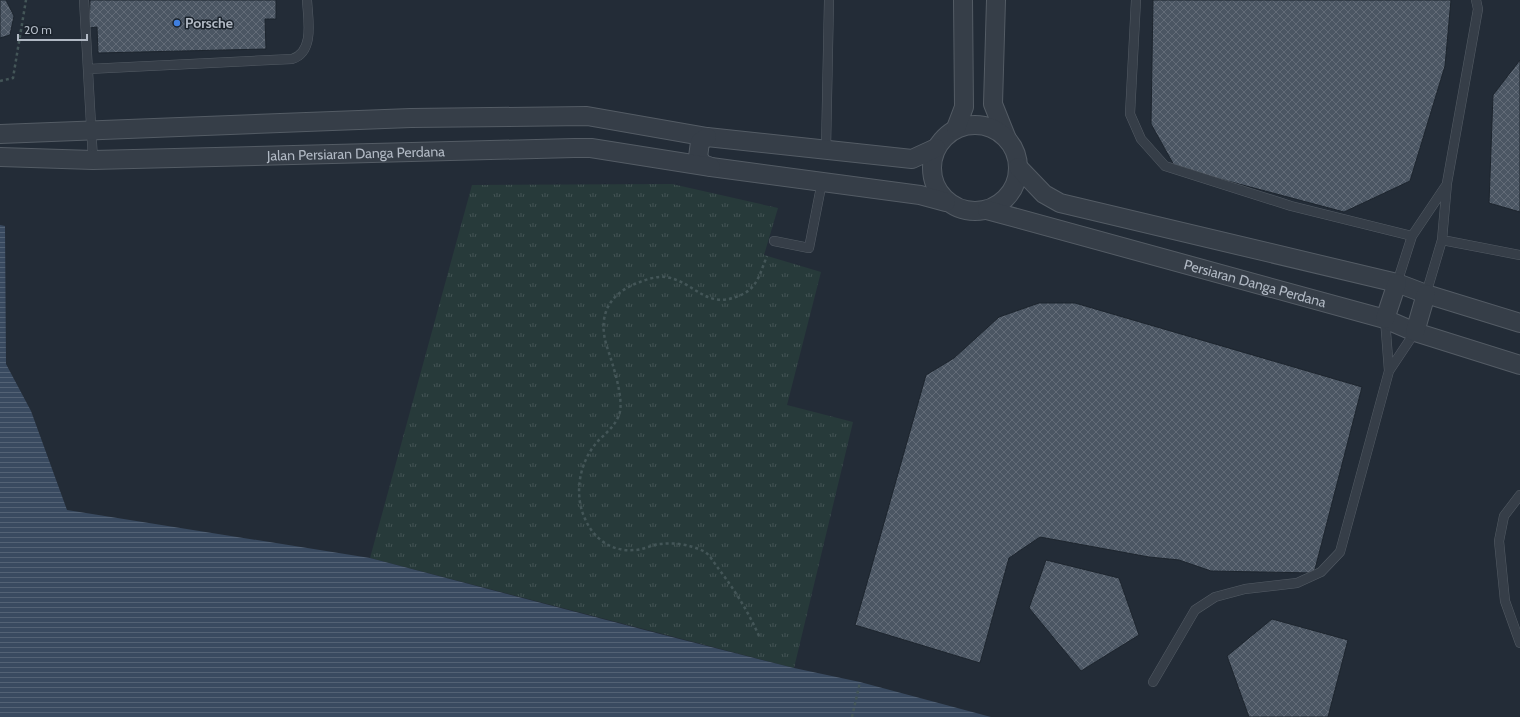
<svg xmlns="http://www.w3.org/2000/svg" width="1520" height="717" font-family="Cabin,sans-serif">
<defs>
<pattern id="park-tufts" width="24" height="20" patternUnits="userSpaceOnUse"><rect width="24" height="20" fill="#273a3a"/><path d="M3 7l-1-3M5 7V3M7 7l1-3M15 17l-1-3M17 17v-4M19 17l1-3" fill="none" stroke="#445455"/></pattern>
<pattern id="water-rules" width="6" height="5" patternUnits="userSpaceOnUse"><rect width="6" height="5" fill="#394a60"/><path d="M0 2.5h6" fill="none" stroke="#536275"/></pattern>
<pattern id="building-cross-hatch" width="8" height="8" patternUnits="userSpaceOnUse"><rect width="8" height="8" fill="#4b5663"/><path d="M0 0l8 8M0 8l8-8" fill="none" stroke="#636c78"/></pattern>
</defs>
<rect width="100%" height="100%" fill="#232c37"/>
<path fill="url(#park-tufts)" d="M672 184 778 208 764 255 821 272 787 405 853 422 794 668 370 558 472 185Z"/>
<path fill="url(#water-rules)" d="M0 225 5 226 6 364 31 411 67 510 370 558 660 634 794 668 860 682 991 717H0Z"/>
<path fill="url(#building-cross-hatch)" stroke="#1d252e" d="M0 0H6L14 16 10 35 0 38Z
M90 0H276V19H265L266 49 98 53 97 27 89 28Z
M1153 0H1451L1445 66 1410 181 1344 212 1175 167 1151 124Z
M1520 60V212L1489 203 1493 95Z
M1039 303H1075L1362 387 1314 573 1211 571 1179 560 1149 557 1040 537 1009 558 980 663 855 625 926 375 954 358 999 317Z
M1046 560 1119 578 1139 635 1081 671 1029 608Z
M1272 619 1348 640 1328 717H1249L1227 656Z"/>
<g fill="none" stroke-linecap="round" stroke-linejoin="round">
<g stroke="#545c65" stroke-width="10">
<path id="lane" d="M84 0 93 160
M1136 0 1130 114 1141 139 1165 166 1291 206 1412 236
M88 69 292 59C315 52 308 19 307 0
M826 149 829 0
M1442 240 1520 255
M774 241 809 248 822 182
M1397 283 1412 236 1447 184
M1426 294 1442 240 1447 183 1478 9 1476 0
M1385 319 1389 371
M1520 495 1504 516 1499 541 1505 601 1520 643
M1153 682 1195 610 1215 597 1245 589 1297 583 1321 572 1340 552 1389 371 1415 332"/>
</g>
<g stroke="#545c65" stroke-width="20">
<g id="street">
<path d="M996 0 993 104 1007 139"/>
<circle cx="975" cy="168" r="43"/>
<path d="M956 128 964 107 963 0"/>
<path d="M0 134 411 118 587 116 707 137 912 159 936 148"/>
<path d="M707 137 700 142 698 157 703 164 711 167 920 195 946 202"/>
<path id="s1" d="M0 157 93 160 574 148H591L711 167"/>
<path d="M1018 167 1044 194 1060 203 1397 283 1426 294 1520 323"/>
<path id="s2" d="M987 210 1385 319 1415 332 1520 365"/>
<path d="M1385 319 1397 283"/>
<path d="M1415 332 1426 294"/>
</g>
</g>
<path stroke="#445658" stroke-width="2.5" stroke-dasharray="3 3" stroke-linecap="butt" d="M0 81 13 78 26 0
M759 636C748 611 734 589 718 568 714 563 710 555 705 552 692 545 675 542 660 544 651 545 643 550 634 550 613 552 595 540 586 521 573 495 579 462 598 441 606 433 615 426 619 415 625 400 612 362 607 347 597 315 609 293 640 282 647 279 658 276 666 277 696 282 706 312 743 294 758 287 761 270 767 256
M852 717 860 682"/>
<use href="#lane" stroke="#363e48" stroke-width="9"/>
<use href="#street" stroke="#363e48" stroke-width="18"/>
</g>
<circle fill="#3f7fe0" stroke="#1b232c" stroke-width="1.5" cx="177" cy="23" r="4"/>
<g text-anchor="middle" dominant-baseline="central" stroke-width="3" stroke-linejoin="round" paint-order="stroke">
<g font-size="14" font-weight="bold" fill="#b1b9c4" stroke="#1b232c" text-anchor="start">
<text x="185" y="23">Porsche</text>
</g>
<g font-size="14" fill="#b1b9c4" stroke="#1b232c">
<text stroke="none"><textPath href="#s1" startOffset="356">Jalan Persiaran Danga Perdana</textPath></text>
<text stroke="none"><textPath href="#s2" startOffset="278">Persiaran Danga Perdana</textPath></text>
</g>
</g>
<path d="M18 34v6h69v-6" fill="none" stroke="#b1b9c4" stroke-width="2"/>
<text x="24" y="34" font-size="12" fill="#b1b9c4" stroke="#1b232c" stroke-width="3" paint-order="stroke">20 m</text>
</svg>
